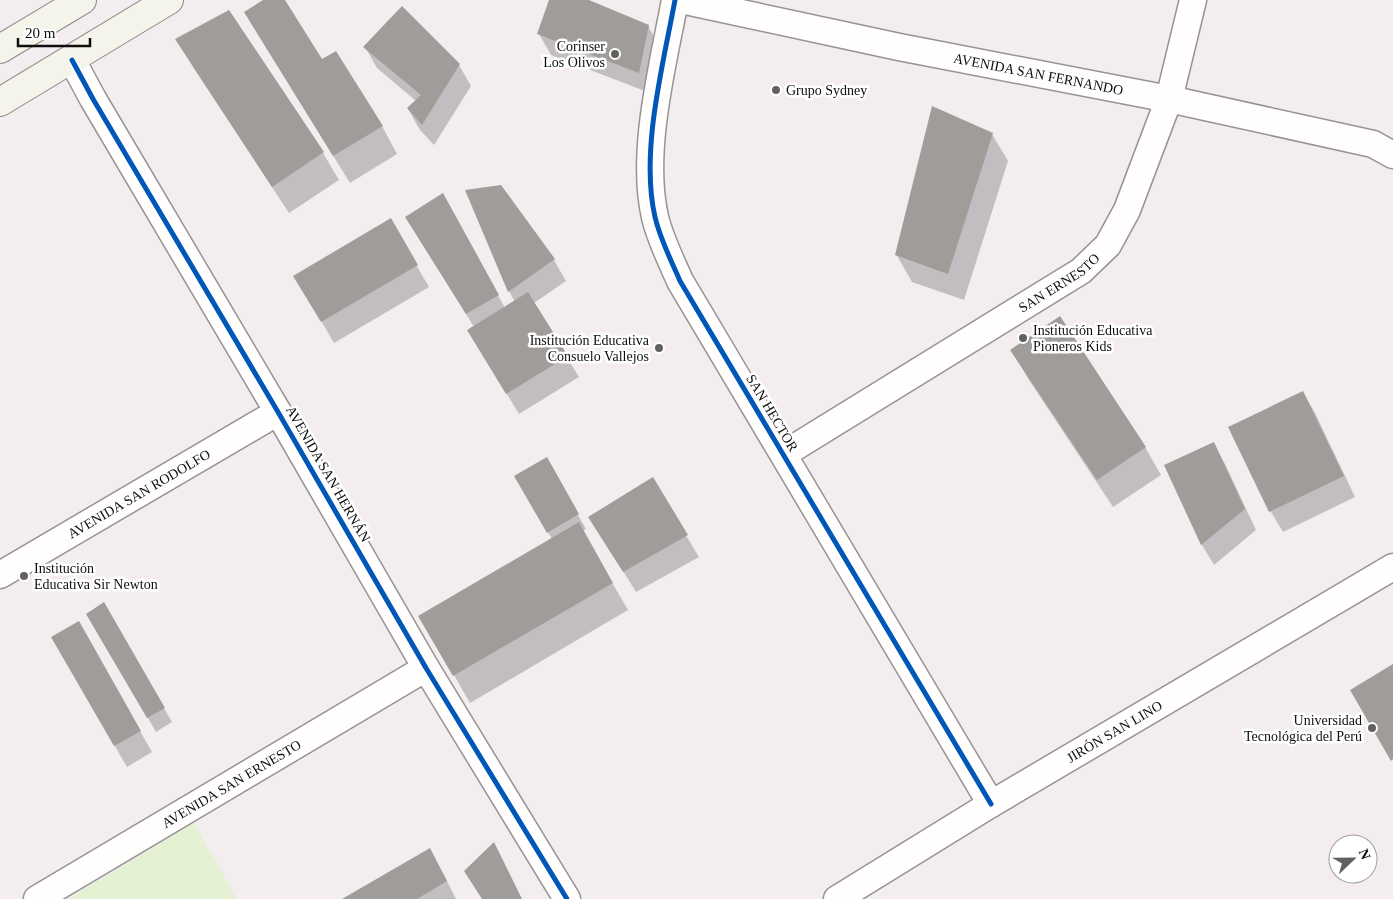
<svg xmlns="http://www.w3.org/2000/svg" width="1393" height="899" font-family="Georgia,serif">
<rect width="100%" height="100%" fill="#fcfaf4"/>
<path fill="#f3edf0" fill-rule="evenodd" d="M0 0H1393V899H0ZM1338 844H1368V874H1338Z"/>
<path fill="#e4f1d3" d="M194 823 237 899H68Z"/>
<path fill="#0003" d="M265 0H283L321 61 382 126 397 154 350 183 245 13Z
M551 0H586L648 26 660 47 650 93 551 55 539 34Z
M229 11 323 153 339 180 289 213 193 67 177 39Z
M365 47 459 65 471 86 434 145 420 130 408 109 416 101 377 68Z
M992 134 1008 161 964 300 912 282 896 254Z
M500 186 554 260 566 281 534 303 579 377 519 414 481 352 474 327 419 238 454 215 505 308 515 302 509 291Z
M390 220 429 287 334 343 295 276Z
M1012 350 1145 447 1161 475 1113 507 1027 377Z
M1303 392 1315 413 1355 497 1283 532 1271 512 1230 428Z
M1213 443 1225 464 1256 530 1214 565 1202 545 1165 466Z
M546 459 586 529 582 531 628 610 470 703 420 616 552 539 516 476Z
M652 479 699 557 636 592 590 518Z
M103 604 172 722 156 732 87 614Z
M78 623 152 752 127 767 52 638Z
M442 871 456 899H345Z"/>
<path fill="#9f9c99" d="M263 0H285L322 59 336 51 383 126 333 156 244 12Z
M549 0H589L649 25 639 73 537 34Z
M402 6 460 64 422 125 407 108 421 95 363 47Z
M229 10 324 152 272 187 175 39Z
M932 106 993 133 948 274 895 255Z
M501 185 555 259 508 292 465 190Z
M443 193 499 295 466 314 405 217Z
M391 218 418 265 321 322 293 276Z
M528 292 568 356 506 394 467 330Z
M1060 316 1146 447 1097 480 1010 350Z
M1303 391 1344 476 1269 512 1228 427Z
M1214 442 1245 509 1201 545 1164 465Z
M547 457 579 514 547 533 514 476Z
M653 477 688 535 623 572 588 517Z
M579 522 613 583 453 676 418 616Z
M104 602 165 708 147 718 86 614Z
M79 621 141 731 114 746 51 637Z
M1393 664V759L1391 761 1350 690Z
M494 842 522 899H482L464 871Z
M430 848 447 881 417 899H342Z"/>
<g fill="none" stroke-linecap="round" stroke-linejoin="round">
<g stroke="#959492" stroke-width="29">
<g id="street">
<path d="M675 0C663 65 640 152 655 217 660 239 671 260 680 281L991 804"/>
<path id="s1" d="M681 0 899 47 1169 99 1373 144 1393 155"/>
<path d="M72 60 93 99 278 412 426 668 567 899"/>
<path id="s2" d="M784 454 1081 271 1108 245 1127 210 1169 99 1193 0"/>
<path id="s3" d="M0 575 278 412"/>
<path id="s4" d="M37 899 426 668"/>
<path id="s5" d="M837 899 991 804 1393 567"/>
</g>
</g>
<g stroke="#8c8b88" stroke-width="30">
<path id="secondary" d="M0 49 82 0
M0 102 169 0"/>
</g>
<use href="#street" stroke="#fffefd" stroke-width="26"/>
<use href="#secondary" stroke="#f5f4ea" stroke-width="28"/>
<g stroke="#fff" stroke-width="8">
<path id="cycleway" d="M675 0C663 65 640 152 655 217 660 239 671 260 680 281L991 804
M72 60 93 99 278 412 426 668 567 899"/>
</g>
<use href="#cycleway" stroke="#0057b8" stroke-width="5"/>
</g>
<g fill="#61615e" stroke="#fff" stroke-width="2">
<circle cx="615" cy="54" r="5"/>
<circle cx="776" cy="90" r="5"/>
<circle cx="1023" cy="338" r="5"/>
<circle cx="659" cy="348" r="5"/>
<circle cx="24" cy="576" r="5"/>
<circle cx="1372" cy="728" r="5"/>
</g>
<g text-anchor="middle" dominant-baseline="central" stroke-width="5" stroke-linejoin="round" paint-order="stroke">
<g font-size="14" fill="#0e0e0e" stroke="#fff" text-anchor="end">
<text x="605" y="46">Corinser<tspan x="605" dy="16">Los Olivos</tspan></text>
<text x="786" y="90" text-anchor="start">Grupo Sydney</text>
<text x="1033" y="330" text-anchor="start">Institución Educativa<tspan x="1033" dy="16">Pioneros Kids</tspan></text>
<text x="649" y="340">Institución Educativa<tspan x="649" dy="16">Consuelo Vallejos</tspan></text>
<text x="34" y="568" text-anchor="start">Institución<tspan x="34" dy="16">Educativa Sir Newton</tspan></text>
<text x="1362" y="720">Universidad<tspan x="1362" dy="16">Tecnológica del Perú</tspan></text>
</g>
<g font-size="14" fill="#0e0e0e" stroke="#fff">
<text stroke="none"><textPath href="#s1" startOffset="365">AVENIDA SAN FERNANDO</textPath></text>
<text stroke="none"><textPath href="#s2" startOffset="324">SAN ERNESTO</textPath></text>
<text transform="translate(772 413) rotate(59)">SAN HECTOR</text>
<text transform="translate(328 474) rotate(60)">AVENIDA SAN HERNÁN</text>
<text stroke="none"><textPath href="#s3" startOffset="161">AVENIDA SAN RODOLFO</textPath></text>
<text stroke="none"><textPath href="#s5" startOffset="324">JIRÓN SAN LINO</textPath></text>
<text stroke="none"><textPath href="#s4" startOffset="226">AVENIDA SAN ERNESTO</textPath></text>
</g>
</g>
<g transform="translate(1353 859) rotate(68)"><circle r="24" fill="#ffffff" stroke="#9f9f9f"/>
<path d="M0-4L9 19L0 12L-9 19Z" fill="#61615e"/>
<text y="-8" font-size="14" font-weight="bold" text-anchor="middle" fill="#0e0e0e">N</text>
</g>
<path d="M18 38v8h72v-8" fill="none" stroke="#0e0e0e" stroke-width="2.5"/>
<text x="25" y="38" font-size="15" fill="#0e0e0e" stroke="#ffffff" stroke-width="4" paint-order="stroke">20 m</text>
</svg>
